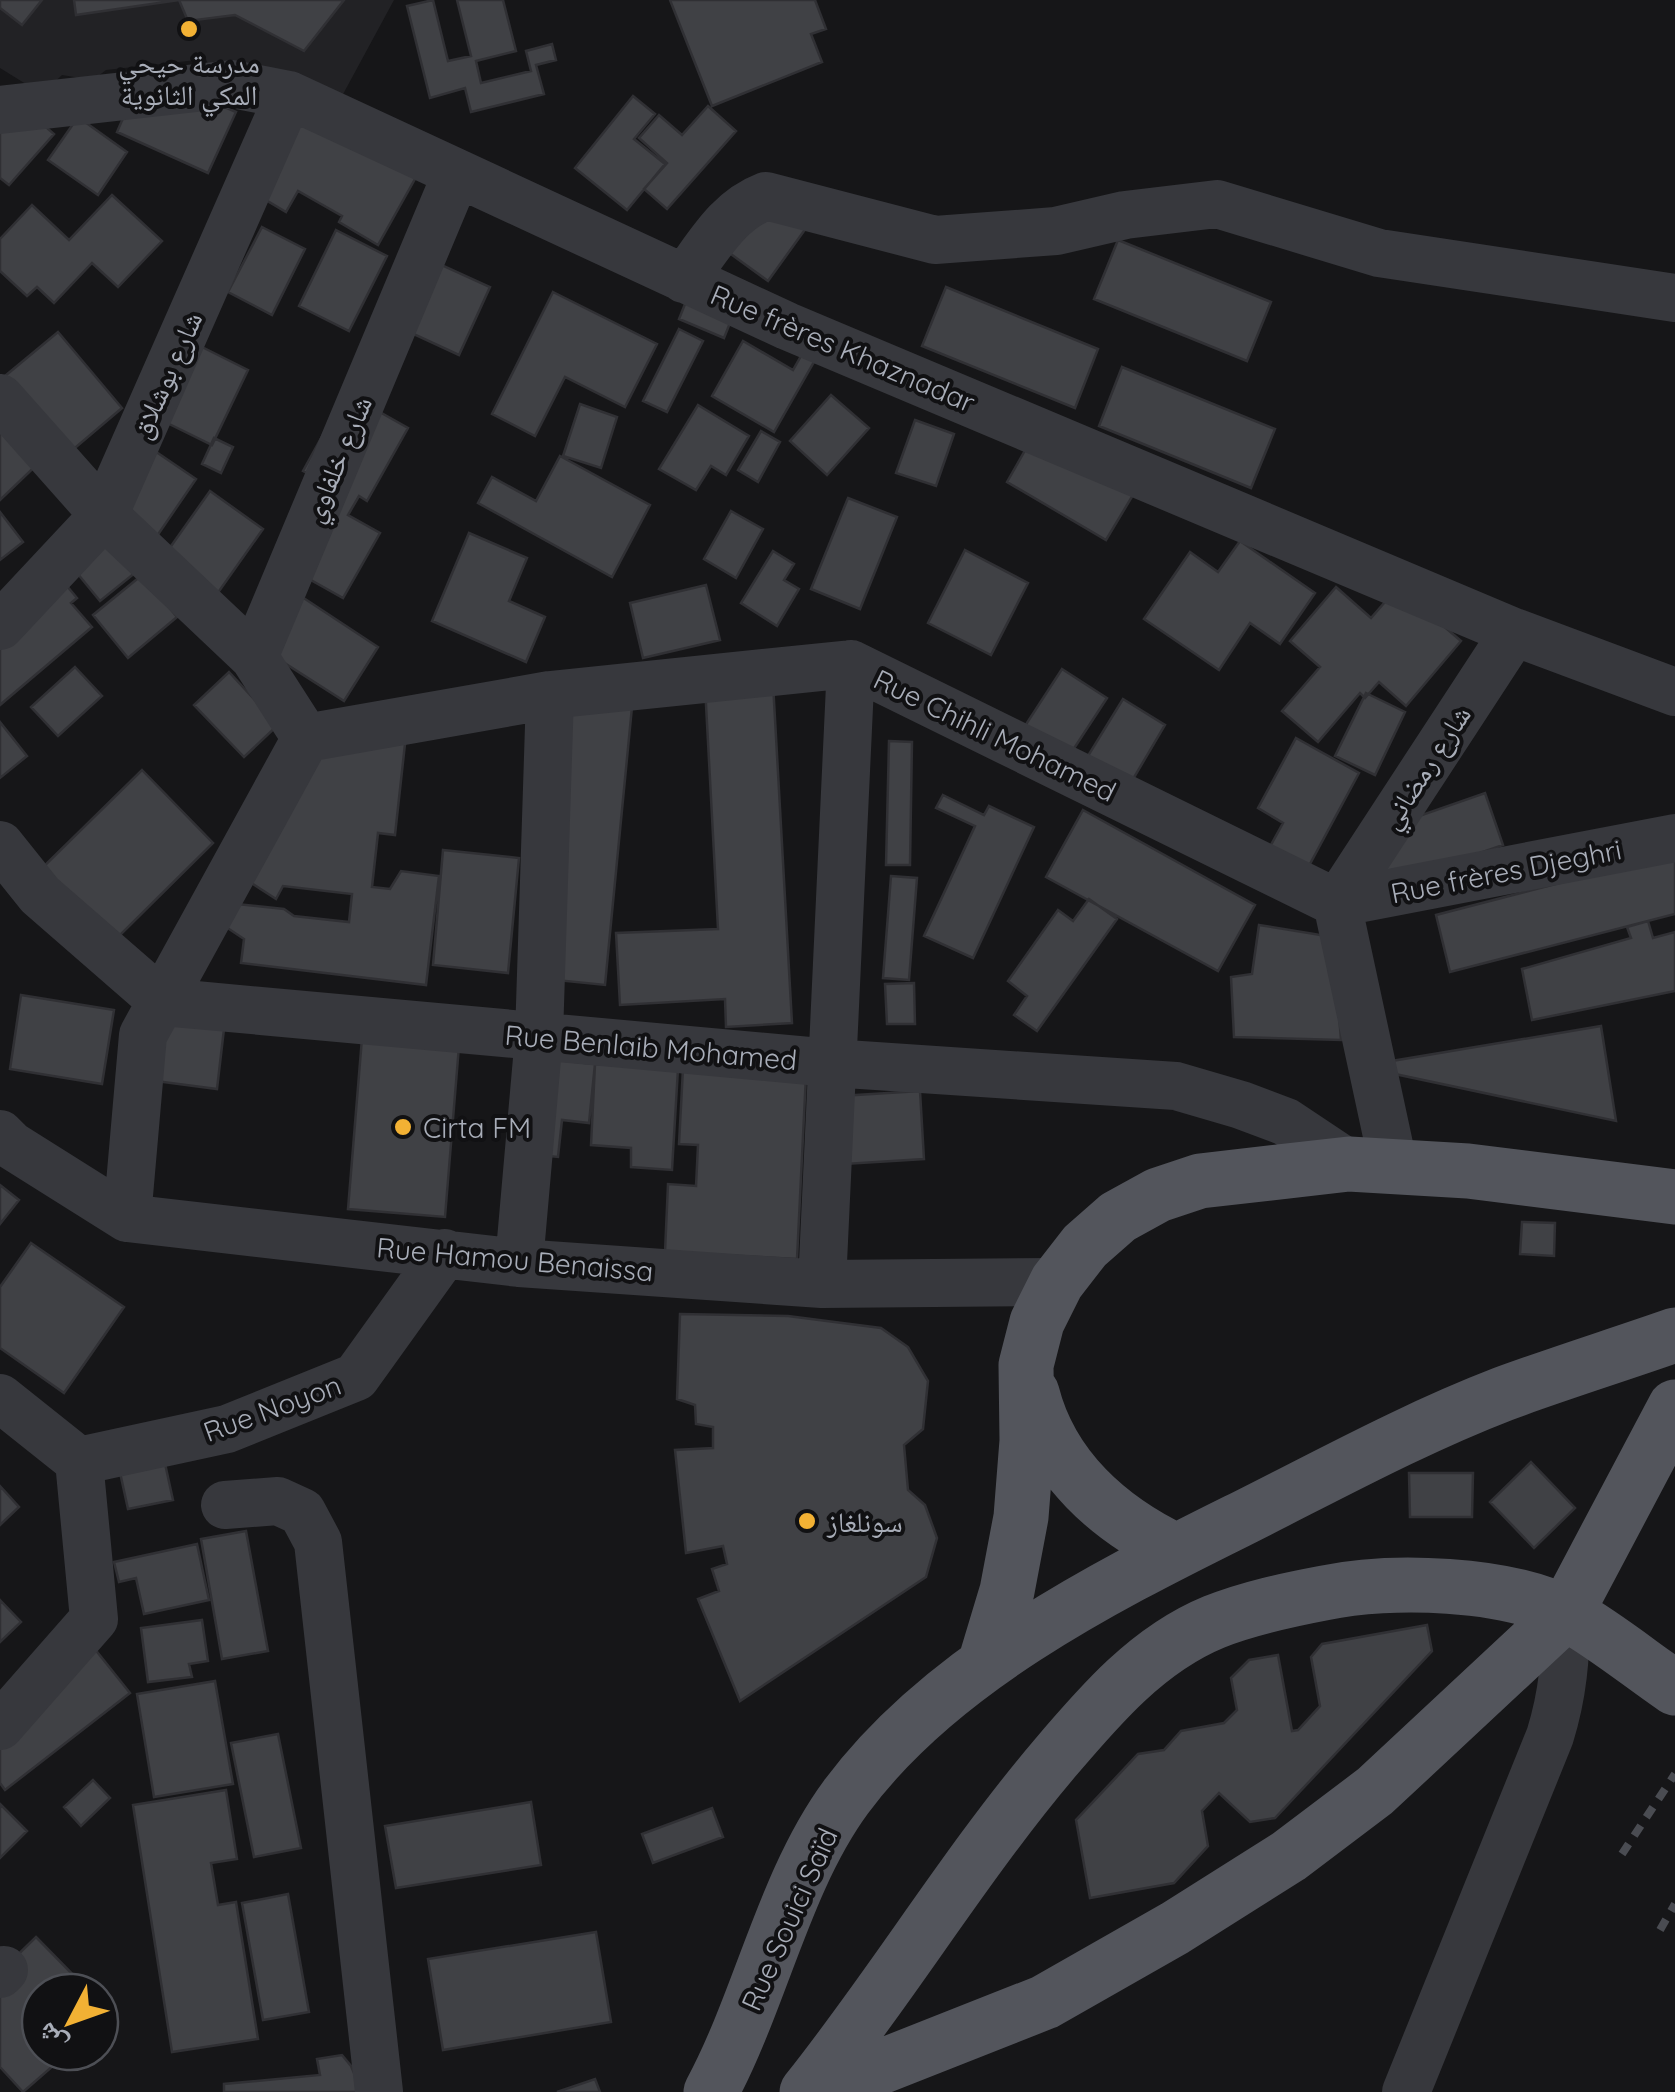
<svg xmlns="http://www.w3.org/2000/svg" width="1675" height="2092" font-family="Quicksand,'Noto Naskh Arabic',sans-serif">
<rect width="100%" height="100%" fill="#161618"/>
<path fill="#222225" d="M0 0H394L335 109 212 73 206 59 106 70 93 80 62 75 42 94 0 68Z"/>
<path fill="#404145" stroke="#303034" stroke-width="2.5" d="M0 0H42L22 25 0 8Z
M74 0H179L76 15Z
M179 0H344L304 51 235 15 188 21Z
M433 0 448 61 471 56 457 0H503L516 51 476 61 481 83 531 71 526 51 552 44 556 60 536 65 544 94 471 112 465 88 430 98 407 6Z
M670 0H815L826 29 811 34 822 62 712 106Z
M164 80 236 112 208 173 117 132 130 102Z
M633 96 655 114 634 139 665 164 627 210 575 168Z
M16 101 54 134 9 185 0 178V119Z
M298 101 420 170 378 245 339 222 342 216 298 191 286 212 249 190Z
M708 106 736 131 667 209 644 189 667 163 639 138 659 115 682 135Z
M78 117 127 152 98 195 48 160Z
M759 186 809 224 768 281 717 244Z
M112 195 162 241 118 287 92 263 54 303 37 287 27 296 0 271V239L32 205 69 240Z
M262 227 305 249 272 315 228 292Z
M336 230 387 256 349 331 299 306Z
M1118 240 1271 302 1247 361 1094 299Z
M413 252 490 287 459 355 383 320Z
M695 279 740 298 724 338 679 319Z
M946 287 1098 349 1075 408 922 346Z
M553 292 657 344 625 407 565 377 535 436 492 414Z
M679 329 703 341 667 412 643 401Z
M58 332 122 408 69 453 5 376Z
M810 340 823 346 774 432 712 396 743 341 793 370Z
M192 342 248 370 212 445 155 417Z
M1122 367 1275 429 1251 488 1099 426Z
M346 393 408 428 367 501 359 496 348 515 380 533 343 598 277 561 322 481 303 471Z
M831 395 869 428 827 475 790 441Z
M580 404 617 417 601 468 563 456Z
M698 405 749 436 726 475 711 466 696 490 659 469Z
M915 420 954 434 936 486 896 473Z
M0 430 46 456 0 500Z
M761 431 780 442 758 482 738 470Z
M1036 431 1136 490 1106 540 1007 482Z
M214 438 233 447 221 473 202 464Z
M149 447 196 479 157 536 110 504Z
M560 456 650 505 612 577 478 503 492 477 536 501Z
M210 491 263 529 205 611 152 573Z
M848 498 897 517 860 609 811 589Z
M731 511 763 529 736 578 704 559Z
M0 512 23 542 0 560Z
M113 525 146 564 100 601 68 562Z
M469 533 527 558 509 601 545 617 526 662 432 621Z
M1240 541 1315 593 1280 644 1250 623 1219 670 1144 619 1190 552 1218 572Z
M965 550 1028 583 991 655 928 623Z
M773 551 794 564 784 580 799 589 777 626 741 603Z
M57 574 77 598 71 603 92 627 0 705V622Z
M142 575 177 617 128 658 93 615Z
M706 585 720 640 643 658 630 603Z
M1336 587 1371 618 1398 587 1461 641 1406 706 1379 682 1365 698 1360 693 1318 742 1282 711 1320 667 1290 641Z
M293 591 378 647 344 701 258 646Z
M75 667 102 696 58 736 31 707Z
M1062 669 1107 698 1054 779 1010 749Z
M229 672 278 725 244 757 194 705Z
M773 683 792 1023 726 1027 725 999 620 1005 616 933 718 929 705 686Z
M1366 693 1405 712 1375 775 1335 756Z
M1123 699 1165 725 1126 791 1083 764Z
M563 700 632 707 605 985 536 978Z
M0 722 27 756 0 778Z
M311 733 405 744 395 835 378 833 372 887 390 889 401 871 439 876 426 985 241 963 244 939 223 925 237 904 284 909 294 916 349 922 352 894 283 886 276 899 239 875Z
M1296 738 1359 773 1304 875 1266 854 1283 823 1258 808Z
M889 741 912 742 910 865H886Z
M142 770 213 843 109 946 37 873Z
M1485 793 1503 845 1371 891 1353 839Z
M943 795 984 815 989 806 1034 827 973 958 924 936 975 826 936 808Z
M1083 810 1255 905 1218 971 1046 877Z
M443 850 519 858 508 973 433 965Z
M1675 853V914L1450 972 1436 915Z
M891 876 917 878 909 980 883 978Z
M1089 899 1117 919 1037 1031 1014 1015 1027 996 1008 981 1058 910 1073 921Z
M1648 921 1653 938 1675 932V991L1532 1020 1522 969 1631 938 1627 927Z
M1259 925 1333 937 1341 1040 1234 1037 1231 977 1252 974Z
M914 983 915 1024H887L885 984Z
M21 995 114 1010 102 1084 10 1069Z
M148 1020 224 1029 217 1089 140 1079Z
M1601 1026 1616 1121 1395 1074 1386 1062Z
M362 1038 459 1046 445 1217 348 1209Z
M519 1056 595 1064 589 1123 562 1120 558 1157 509 1152Z
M595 1064 678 1069 672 1170 631 1167V1148L591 1145Z
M683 1068 806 1075 797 1259 665 1252 668 1184 696 1186 698 1145 679 1144Z
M920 1091 924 1159 845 1164 840 1096Z
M0 1185 19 1200 0 1224Z
M1522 1222 1555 1223 1554 1256 1520 1254Z
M31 1243 124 1307 64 1393 0 1348V1287Z
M680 1314 788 1316 881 1328 908 1347 928 1381 923 1429 904 1445 908 1490 925 1505 937 1538 926 1577 740 1701 698 1599 719 1591 712 1569 727 1564 723 1546 686 1553 675 1450 713 1448V1427L696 1424 695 1405 677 1399Z
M164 1459 173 1500 128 1509 119 1468Z
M1531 1462 1575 1508 1534 1548 1490 1502Z
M1409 1473H1473L1472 1517H1410Z
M0 1486 19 1507 0 1525Z
M246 1531 268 1651 222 1659 201 1539Z
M197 1544 209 1600 144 1614 136 1578 119 1582 114 1562Z
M0 1600 21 1622 0 1642Z
M202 1620 208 1661 189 1664 192 1677 148 1682 141 1628Z
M1427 1625 1432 1651 1275 1818 1250 1822 1219 1793 1202 1811 1208 1846 1174 1883 1090 1898 1076 1820 1138 1754 1164 1750 1181 1731 1224 1723 1237 1710 1231 1678 1249 1660 1278 1655 1292 1731 1298 1730 1320 1706 1311 1657 1322 1644Z
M94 1648 130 1693 5 1790 0 1783V1742Z
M215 1681 233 1784 154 1797 137 1694Z
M278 1734 301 1848 254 1857 231 1743Z
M93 1780 110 1798 81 1826 64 1807Z
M226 1790 237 1859 211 1863 218 1905 236 1902 258 2039 172 2052 133 1805Z
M531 1802 541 1865 396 1888 385 1826Z
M0 1804 27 1831 0 1858Z
M712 1808 723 1837 653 1863 642 1834Z
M288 1894 309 2012 263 2020 242 1903Z
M596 1932 611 2022 443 2050 428 1959Z
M36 1937 90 1992H40V2052H69L23 2092 0 2067V1972Z
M100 2002 110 2012 100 2022Z
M342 2055 351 2066 362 2092H224V2084L320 2075 317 2059Z
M595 2079 600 2092H557Z"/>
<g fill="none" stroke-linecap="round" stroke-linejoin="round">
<path stroke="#37383d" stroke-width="48" d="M0 110 232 84 289 95 787 326 1514 632 1675 692
M684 279C709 246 727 211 766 196L935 240 1056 231 1125 215 1217 204 1379 253 1675 298
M0 398 104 515 254 657
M0 626 104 515 289 95
M306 738 550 695 851 664 1337 903 1394 1168
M306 738 254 657 457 173
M0 845 40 895 163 1002 831 1063 1176 1086 1241 1105 1286 1122 1349 1164
M1337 903 1675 838
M1337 903 1514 632
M0 1134 11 1145 127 1218 519 1263 822 1284 1057 1282
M127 1218 143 1035 306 738
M519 1263 539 1036 550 695
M822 1284 851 664
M0 1398 79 1461
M79 1461 227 1429 356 1377 445 1253
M225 1505 278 1501 302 1512 318 1542 379 2092
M0 1726 94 1619 79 1461
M0 1974 4 1970
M1406 2092 1550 1736C1563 1694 1566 1657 1566 1613"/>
<path stroke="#53555c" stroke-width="55" d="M1032 1393C1051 1468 1109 1519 1176 1551
M985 1664 1007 1591 1021 1517 1027 1441 1026 1365 1037 1322 1057 1282 1085 1246 1118 1217 1158 1195 1200 1181 1349 1164 1468 1171 1675 1197
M711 2092C761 1999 784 1881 846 1797 939 1671 1100 1589 1237 1521 1325 1477 1412 1429 1503 1394 1560 1373 1618 1355 1675 1335
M807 2092C894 1983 965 1864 1055 1758 1100 1705 1148 1649 1214 1622 1249 1608 1287 1600 1324 1593 1390 1579 1508 1582 1569 1615 1606 1636 1640 1664 1675 1688
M817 2092 1045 2002 1175 1928 1289 1856 1375 1791 1566 1613 1675 1407"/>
<path stroke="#4a4c52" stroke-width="8" stroke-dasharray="12 10" stroke-linecap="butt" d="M1622 1854 1675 1774
M1660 1930 1675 1904"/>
</g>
<g fill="#f2b134" stroke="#111113" stroke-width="4">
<circle cx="189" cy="29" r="10"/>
<circle cx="403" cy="1127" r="10"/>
<circle cx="807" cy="1521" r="10"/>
</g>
<g text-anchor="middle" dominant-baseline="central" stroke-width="8" stroke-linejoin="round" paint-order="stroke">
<g font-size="28" fill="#a8adb8" stroke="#111113" text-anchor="start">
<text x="189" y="62" text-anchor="middle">مدرسة حيحي<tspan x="189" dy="32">المكي الثانوية</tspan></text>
<text x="423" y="1127">Cirta FM</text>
<text x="827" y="1521">سونلغاز</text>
</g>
<g font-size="28" fill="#a8adb8" stroke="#111113">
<text transform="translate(843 348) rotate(23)">Rue frères Khaznadar</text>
<text transform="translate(166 375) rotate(-66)">شارع بوشلاق</text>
<text transform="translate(337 459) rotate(-67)">شارع خلفاوي</text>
<text transform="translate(995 735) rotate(26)">Rue Chihli Mohamed</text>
<text transform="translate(1425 767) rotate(-57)">شارع رمضاني</text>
<text transform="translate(1506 871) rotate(-11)">Rue frères Djeghri</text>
<text transform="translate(651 1047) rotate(5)">Rue Benlaib Mohamed</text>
<text transform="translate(515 1259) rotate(5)">Rue Hamou Benaissa</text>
<text transform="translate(272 1408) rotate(-20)">Rue Noyon</text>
<text transform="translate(789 1919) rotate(-66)">Rue Souici Saïd</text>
</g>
</g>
<g transform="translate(70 2022) rotate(229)"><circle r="48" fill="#111113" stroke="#4d4f55" stroke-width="2.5"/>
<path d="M0-8L18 38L0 25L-18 38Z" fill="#f2b134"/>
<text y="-15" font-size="28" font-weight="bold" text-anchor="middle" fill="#a8adb8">ش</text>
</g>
</svg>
